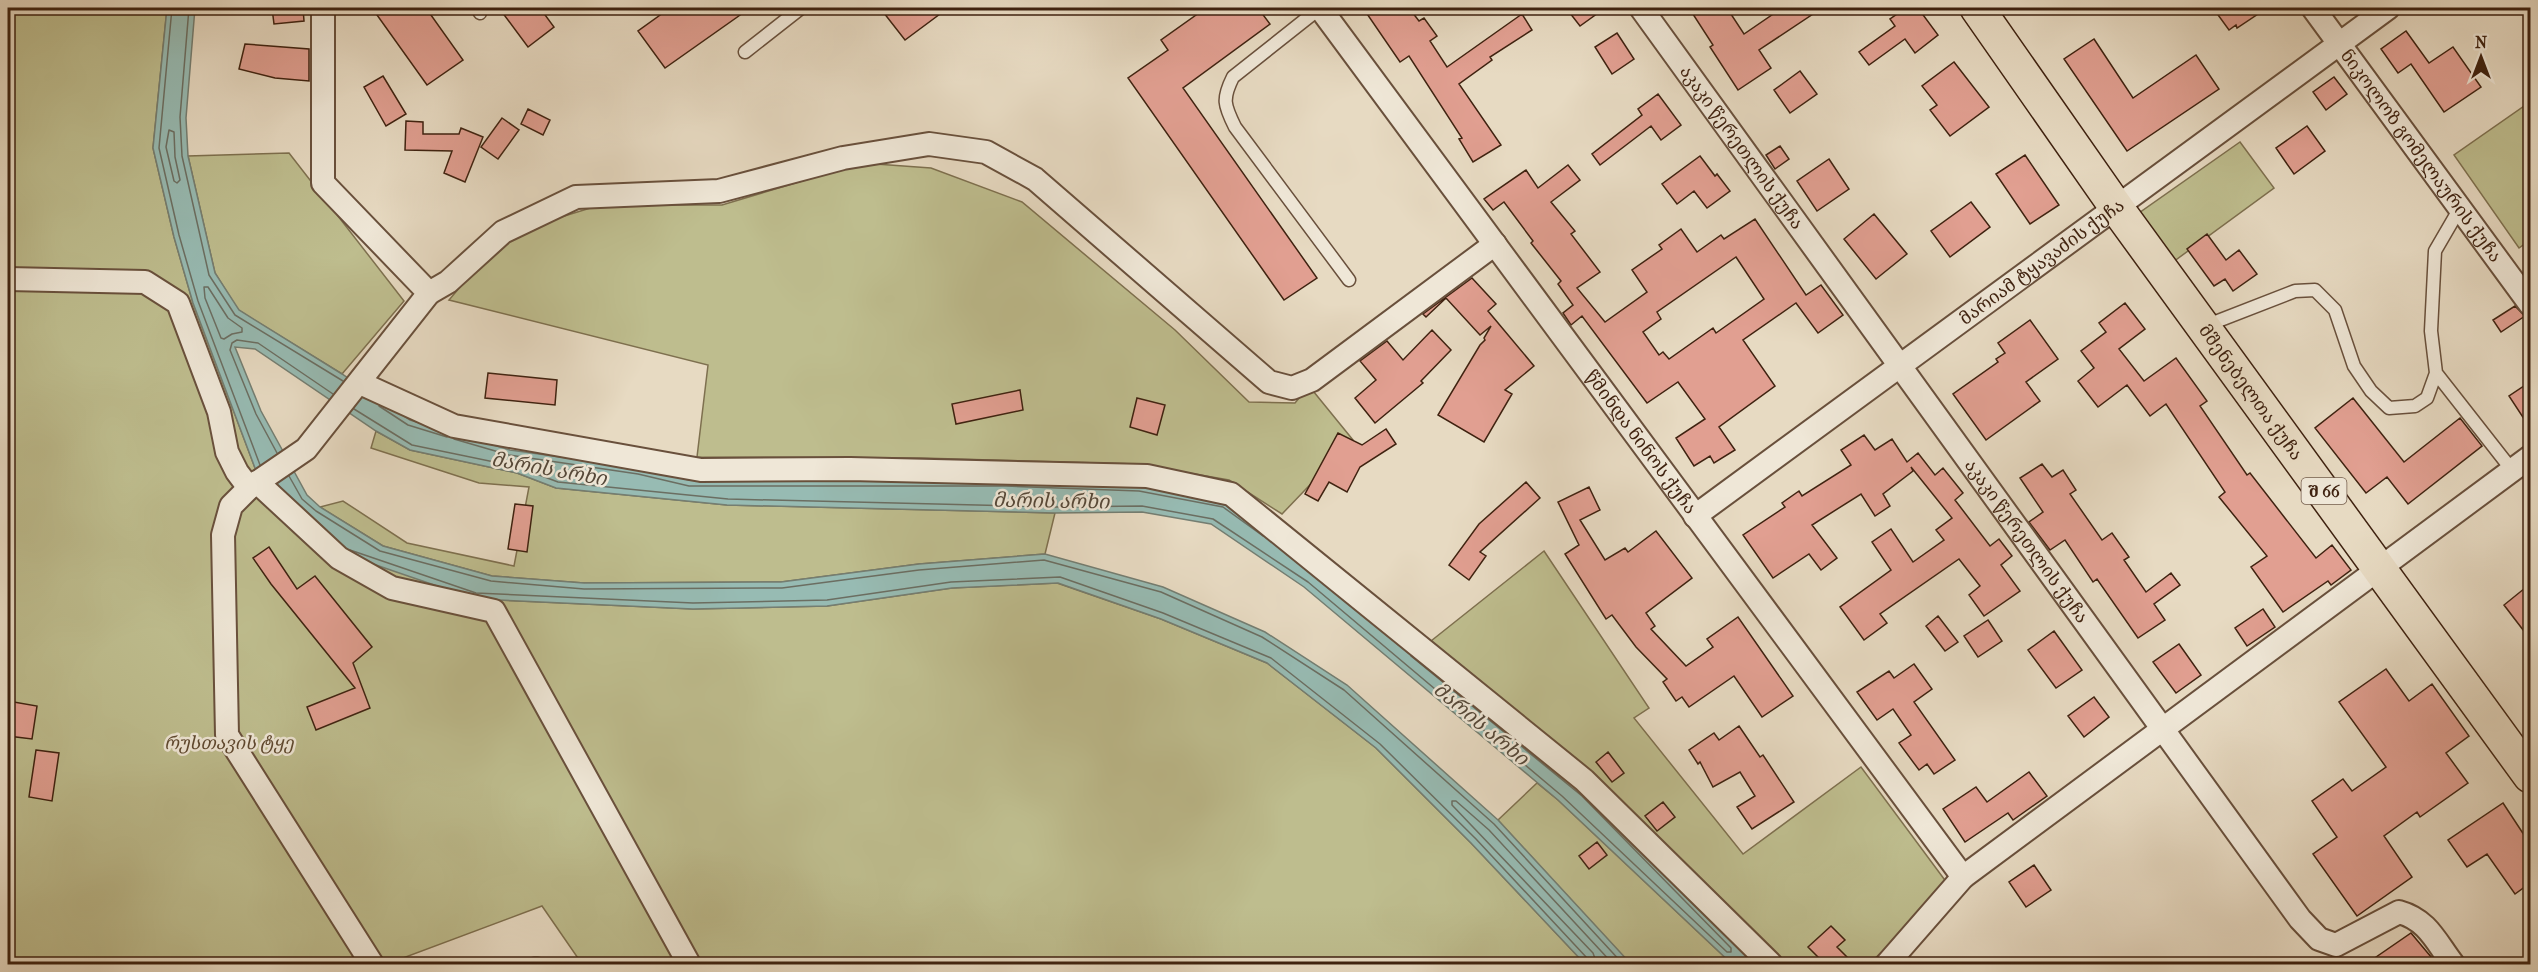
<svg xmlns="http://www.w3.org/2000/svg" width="2538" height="972" font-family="'IM FELL French Canon','Noto Serif Georgian',serif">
<rect width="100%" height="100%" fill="#e7dac2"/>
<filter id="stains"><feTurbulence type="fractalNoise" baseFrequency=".00333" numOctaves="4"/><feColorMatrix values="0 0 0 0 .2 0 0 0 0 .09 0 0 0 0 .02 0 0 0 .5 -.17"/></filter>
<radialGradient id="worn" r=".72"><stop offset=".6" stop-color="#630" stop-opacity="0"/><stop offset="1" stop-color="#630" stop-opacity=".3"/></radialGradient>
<path fill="#bebd8e" stroke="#7e704f" stroke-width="1.5" d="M8 8H167L153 148 174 237 193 303 258 476 475 599 693 609 827 606 952 588 1057 583 1161 619 1267 663 1376 748 1471 843 1585 964H582L542 906 387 964H8Z
M2530 102V240L2519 248 2454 155Z
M2240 142 2274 188 2173 262 2139 213Z
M289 153 404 301 342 374 238 310 215 273 188 156Z
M862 163 931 168 1022 202 1175 330 1249 402 1295 403 1309 386 1353 440 1282 514 1229 480 1137 464 921 458 697 457 708 365 449 300 477 267 519 230 600 205H722Z
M376 431 410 450 517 473 556 488 727 505 1055 513 1045 554 919 564 781 582 584 583 492 576 383 546 320 507 343 501 407 543 514 566 529 487 479 483 371 448Z
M1544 551 1649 708 1634 718 1743 854 1861 767 1950 887 1869 964H1786L1431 641Z
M1537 783 1558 800 1732 964H1630L1498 820Z"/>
<path fill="#97bbb3" stroke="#747e72" stroke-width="1.5" d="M167 8H195L186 118 188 156 215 273 239 310 342 374 410 420 510 450 640 468 689 480 809 479 1140 485 1226 502 1587 792 1756 964H1732L1558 800 1304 587 1211 524 1142 512 1055 513 727 505 556 488 517 473 410 450 376 431 255 349 235 347 261 411 307 495 320 507 383 546 492 576 584 583 781 582 919 564 1045 554 1163 587 1265 632 1347 685 1498 820 1631 964H1585L1471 843 1376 748 1267 663 1161 619 1058 583 952 588 827 606 693 609 475 599 341 553 258 476 193 303 174 237 153 148Z"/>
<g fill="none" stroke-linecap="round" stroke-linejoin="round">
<path stroke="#6b6e62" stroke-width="1.5" d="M172 8 159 148 179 235 198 301 260 465
M189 8 180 117 182 156 209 275 235 315 343 381
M169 130 174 132 175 157 180 180 177 183 174 181 166 147Z
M204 287H208L228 318 242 328V332L232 334 224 339 221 338 205 298Z
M379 406 408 425 447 437
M354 409 412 445 518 467 558 482 728 499 1055 507 1142 506 1213 519 1308 582 1562 796 1727 952H1731V948L1582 796 1411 656
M454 439 509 455 638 474 689 486H1006L1139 491 1223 507 1263 536
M277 453 256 414 230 350 232 343 237 340 258 343 333 394
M289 476 302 499 316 511 380 551 491 581 584 589 782 588 919 570 1044 560 1161 592 1262 637 1344 690 1494 824 1623 964
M350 550 476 593 693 603 827 600 951 582 1060 577 1163 613 1271 658 1380 744 1476 839 1587 958 1589 964
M1597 964 1593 953 1452 805V801H1456L1489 830 1613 964"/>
</g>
<path fill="#e19f91" stroke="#3f2210" stroke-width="1.5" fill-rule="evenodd" d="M272 8H303L304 21 274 24Z
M372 8H426L463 60 427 85Z
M499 8H540L554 27 528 47Z
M670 8H750L665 68 638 31Z
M880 8H948L905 40Z
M1206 8H1258L1270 24 1183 88 1317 278 1284 300 1128 78 1168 50 1161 40Z
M1363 8H1409L1419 21 1424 18 1437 36 1430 41 1447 67 1522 14 1532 30 1490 57 1492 60 1459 84 1501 145 1473 162 1459 139 1462 138 1409 56 1400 62Z
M1566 8H1605L1580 26Z
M1689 8H1727L1744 34 1782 8H1822L1759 50 1771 68 1738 90 1710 47 1713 45Z
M1906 8H1918L1938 35 1915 53 1905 39 1869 65 1859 52 1895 26 1890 19Z
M2213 8H2267L2237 28 2236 25 2229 30Z
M2406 31 2429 63 2453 47 2481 87 2444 112 2411 64 2398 73 2381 49Z
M1617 33 1634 59 1612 74 1595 47Z
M2094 39 2133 98 2196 55 2219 89 2127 151 2064 59Z
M245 44 309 49V81L275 78 239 69Z
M1954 62 1989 107 1950 136 1930 110 1937 105 1922 86Z
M1800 71 1817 94 1790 113 1774 90Z
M383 76 406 114 386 126 364 87Z
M2334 77 2347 94 2326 110 2313 92Z
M1658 94 1681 125 1661 140 1651 126 1600 165 1592 154 1642 115 1638 109Z
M528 109 550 120 543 135 521 124Z
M502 118 519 130 498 159 481 147Z
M406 121 423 122V134H459L461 128 483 137 465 182 444 173 452 151 405 150Z
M2307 126 2325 151 2294 174 2276 148Z
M1780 146 1789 159 1775 169 1766 155Z
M2025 155 2059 205 2030 224 1996 174Z
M1700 156 1715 176 1717 174 1730 191 1707 208 1694 191 1677 204 1662 184Z
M1829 159 1849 189 1817 211 1797 181Z
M1568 165 1580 180 1551 202 1575 231 1571 234 1600 272 1577 288 1605 322 1647 292 1632 270 1662 249 1659 245 1681 229 1697 252 1721 235 1724 239 1755 219 1806 295 1821 285 1843 315 1818 333 1796 303 1743 340 1775 386 1719 427 1735 450 1714 463 1710 456 1694 466 1676 438 1705 419 1678 382 1647 403 1582 316 1571 325 1563 313 1573 305 1558 284 1561 281 1531 243 1533 241 1504 202 1493 210 1484 199 1526 170 1538 188ZM1736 257 1764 299 1716 333 1713 328 1669 359 1663 352 1659 355 1643 332 1661 319 1657 312Z
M1971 202 1990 227 1950 257 1931 231Z
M1874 214 1907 254 1876 279 1844 239Z
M2207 234 2226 260 2239 250 2257 274 2233 291 2225 279 2214 286 2187 249Z
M1472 278 1496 304 1488 311 1534 366 1505 390 1512 394 1484 442 1438 415 1480 345 1485 340 1484 338 1491 326 1480 335 1446 298 1426 317 1423 314Z
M2125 303 2145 329 2119 349 2144 381 2176 358 2207 401 2200 406 2247 475 2250 473 2316 558 2332 545 2351 570 2331 585 2328 581 2283 612 2251 567 2267 556 2219 497 2225 492 2166 404 2150 416 2127 385 2098 407 2078 381 2094 368 2081 351 2106 332 2099 323Z
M2515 306 2525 316 2501 332 2493 320Z
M2030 320 2058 359 2026 382 2040 401 1986 440 1953 394 1998 362 1996 359 2005 353 1998 343Z
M1432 330 1451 350 1421 381 1423 383 1375 423 1355 398 1376 380 1360 361 1387 341 1403 360Z
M488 373 557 380 555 405 485 398Z
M2530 382V428L2509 396Z
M1020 390 1023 410 956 424 952 404Z
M1137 398 1165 405 1157 435 1130 427Z
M2353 398 2404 462 2460 418 2482 446 2408 504 2387 477 2366 493 2315 428Z
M1386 429 1396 444 1360 467 1347 492 1329 482 1318 501 1305 494 1338 433 1362 445Z
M1864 435 1875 450 1892 439 1907 462 1918 453 1935 475 1943 468 1963 493 1955 500 1990 546 1999 539 2012 556 2001 565 2020 591 1984 616 1969 595 1980 586 1959 559 1880 614 1887 623 1864 640 1840 607 1891 570 1872 542 1891 529 1913 562 1944 540 1936 530 1952 518 1911 467 1913 471 1883 494 1890 506 1875 516 1861 494 1812 525 1837 558 1821 570 1809 554 1773 578 1743 535 1785 507 1782 503 1799 491 1802 496 1851 465 1841 450Z
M2042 464 2052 477 2063 470 2076 490 2070 494 2102 540 2112 533 2129 557 2124 560 2146 592 2171 573 2180 585 2154 604 2165 620 2138 638 2097 579 2093 582 2065 540 2050 550 2029 522 2043 512 2020 478Z
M1526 482 1540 498 1480 552 1486 556 1469 580 1449 565 1479 524Z
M1589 487 1600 510 1580 520 1605 560 1625 548 1628 552 1656 531 1692 578 1646 613 1655 626 1651 629 1686 666 1713 647 1707 639 1738 617 1793 696 1762 717 1734 676 1689 707 1682 697 1676 701 1663 682 1667 679 1636 647 1612 615 1606 619 1565 554 1579 545 1558 502Z
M515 504 533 506 527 552 508 549Z
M269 547 297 589 315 576 372 647 353 663 370 708 316 730 307 707 355 688 271 584 253 558Z
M2530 584V639L2504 605Z
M2263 609 2275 627 2247 646 2235 628Z
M1938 616 1958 642 1945 651 1926 626Z
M1988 620 2002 641 1978 657 1964 636Z
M2054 631 2082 670 2056 688 2028 650Z
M2179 644 2201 675 2176 693 2153 662Z
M1914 664 1932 689 1914 702 1955 760 1934 774 1927 764 1919 770 1899 743 1911 735 1893 709 1877 720 1857 692 1889 671 1894 678Z
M2386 669 2409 701 2432 684 2469 736 2446 753 2468 783 2420 817 2417 812 2384 836 2412 877 2357 916 2313 854 2337 837 2312 801 2343 779 2352 791 2386 767 2339 702Z
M2094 697 2109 717 2084 737 2068 716Z
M8 701 37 706 32 739 8 736Z
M1739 726 1760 757 1763 755 1794 802 1752 829 1737 807 1755 796 1740 772 1713 787 1700 762 1698 764 1689 750 1714 733 1719 740Z
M36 750 59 753 52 801 29 797Z
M1608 752 1624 773 1612 782 1596 762Z
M2029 772 2047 796 2013 820 2008 813 1965 842 1943 809 1976 787 1987 802Z
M1663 802 1675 817 1657 831 1645 816Z
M2503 803 2530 844V883L2515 894 2487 854 2467 867 2448 840Z
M1597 842 1607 855 1589 869 1579 856Z
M2034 865 2051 890 2026 907 2009 882Z
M1831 926 1845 940 1837 947 1854 964H1825L1808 947Z
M2411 933 2437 964H2409L2405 958 2395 964H2366Z"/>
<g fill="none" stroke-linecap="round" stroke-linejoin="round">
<g stroke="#69503c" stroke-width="15">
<path id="lane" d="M477 8 480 13
M1320 8 1233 77C1222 99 1224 105 1235 127L1349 280
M745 52 801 8
M2205 326 2295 291 2315 290 2335 310 2354 366 2371 391 2389 408 2415 406 2427 398 2436 373 2431 331 2435 251 2460 208
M2436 373 2512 470
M534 964H538"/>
</g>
<g stroke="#69503c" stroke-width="26">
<g id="street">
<path d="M323 8V183L429 293 306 449 249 488 231 506 223 535 227 735 372 964"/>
<path id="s1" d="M1320 8 1963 877"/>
<path id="s2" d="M1641 8 2300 919 2319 939 2336 945 2399 912C2428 920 2436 942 2453 964"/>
<path id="s3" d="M2313 8 2530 304"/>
<path d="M8 279 145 282 178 303 219 412 227 452 237 472 249 488"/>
<path d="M429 293 448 282 503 232 576 197 719 191 843 158 929 144 986 152 1035 179 1269 382 1292 388 1312 380 1495 244"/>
<path d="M360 383 454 426 701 470 850 469 1147 476 1231 494 1584 780 1771 964"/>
<path d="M257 482 339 558 392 588 494 611 689 964"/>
<path id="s4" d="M1695 516 2388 8"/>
<path d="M1887 964 1963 877 2530 457"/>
</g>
</g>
<g stroke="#3f2210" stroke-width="36">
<g id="primary">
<path id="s5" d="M1977 8 2116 207 2530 776"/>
</g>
</g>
<use href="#lane" stroke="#efe7d7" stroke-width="12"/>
<use href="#street" stroke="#efe7d7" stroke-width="22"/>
<use href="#primary" stroke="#e7dac2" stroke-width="33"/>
</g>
<g text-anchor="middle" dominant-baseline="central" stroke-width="5" stroke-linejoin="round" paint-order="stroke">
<rect fill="#efe7d7" stroke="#745d4c" stroke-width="1.5" x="2301.5" y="478" width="45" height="26" rx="4.5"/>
<g font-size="16" font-weight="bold" fill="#3f2210">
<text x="2324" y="491">შ 66</text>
</g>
<g font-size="18" fill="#3f2210" stroke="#efe7d7">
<text stroke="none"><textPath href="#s2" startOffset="172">აკაკი წერეთლის ქუჩა</textPath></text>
<text stroke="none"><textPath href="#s3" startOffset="183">ნიკოლოზ გომელაურის ქუჩა</textPath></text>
<text stroke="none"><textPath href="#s4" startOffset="430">მარიამ ტყავაძის ქუჩა</textPath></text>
<text stroke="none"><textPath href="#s5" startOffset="472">მშენებელთა ქუჩა</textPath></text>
<text stroke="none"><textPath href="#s1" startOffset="540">წმინდა ნინოს ქუჩა</textPath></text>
<text stroke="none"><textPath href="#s2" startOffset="658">აკაკი წერეთლის ქუჩა</textPath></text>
</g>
<g font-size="18" font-style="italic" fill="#5f4930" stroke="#efe7d7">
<text x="229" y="743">რუსთავის ტყე</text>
</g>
<g font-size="20" font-style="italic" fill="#554839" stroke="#efe7d7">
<text transform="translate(549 469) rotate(10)">მარის არხი</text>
<text transform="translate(1051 501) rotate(1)">მარის არხი</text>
<text transform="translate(1481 724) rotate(40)">მარის არხი</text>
</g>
</g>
<rect width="2538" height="972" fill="none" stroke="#e7dac2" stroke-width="30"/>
<rect x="9" y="9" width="2520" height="954" fill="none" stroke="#3f2210" stroke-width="3"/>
<rect x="15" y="15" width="2508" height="942" fill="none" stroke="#3f2210" stroke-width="1.5"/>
<g transform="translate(2481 57)" stroke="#efe7d7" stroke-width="4.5" paint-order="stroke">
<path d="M0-4.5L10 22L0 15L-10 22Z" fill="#3f2210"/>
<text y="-9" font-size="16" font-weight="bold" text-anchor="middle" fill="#3f2210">N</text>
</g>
<rect width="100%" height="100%" filter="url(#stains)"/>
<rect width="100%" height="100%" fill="url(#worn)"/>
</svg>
